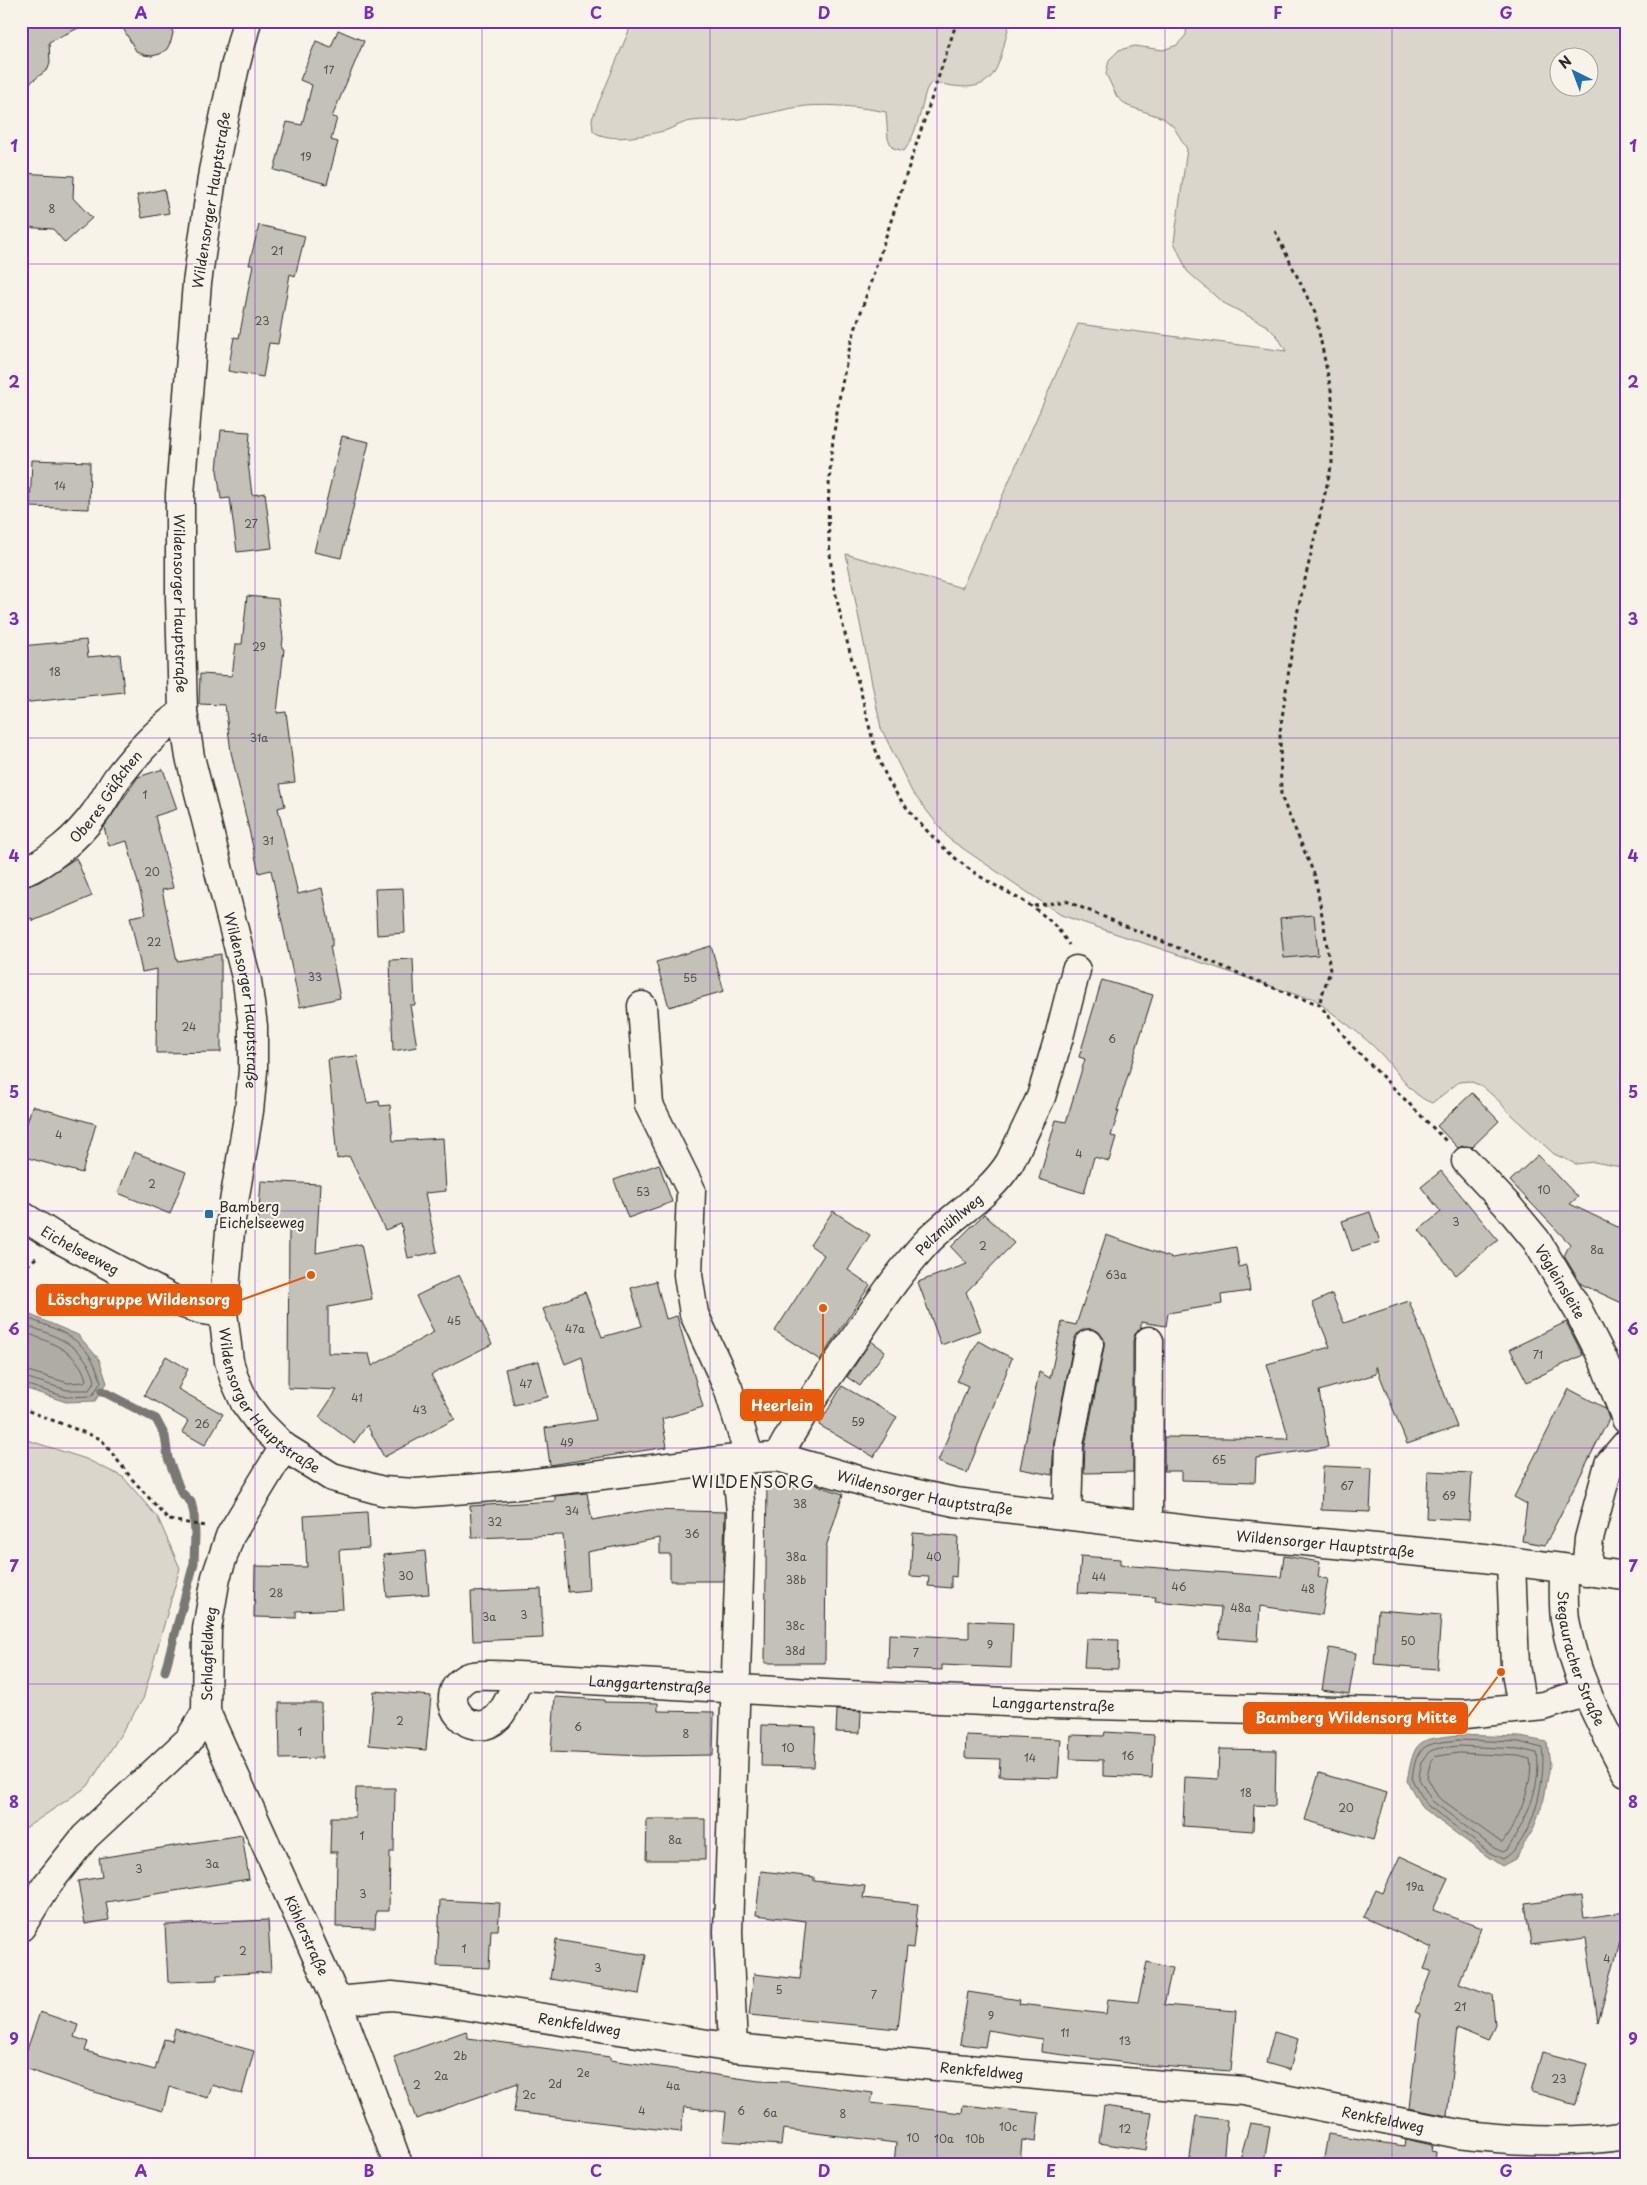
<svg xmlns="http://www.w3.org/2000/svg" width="1647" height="2185" font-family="'Playpen Sans',sans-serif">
<rect width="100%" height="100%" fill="#f7f3e8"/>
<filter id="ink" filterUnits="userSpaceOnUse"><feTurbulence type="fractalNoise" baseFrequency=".02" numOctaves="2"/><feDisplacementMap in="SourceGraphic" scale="10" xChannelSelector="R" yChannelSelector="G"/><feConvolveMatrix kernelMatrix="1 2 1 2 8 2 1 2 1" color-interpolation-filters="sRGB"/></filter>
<g filter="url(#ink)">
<path fill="#dad6cc" stroke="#82807c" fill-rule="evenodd" d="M633 21H1010C996 77 996 97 932 82 924 90 925 97 922 107 918 122 913 139 904 151L893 148 888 139 886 112C860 107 832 104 806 106 780 109 756 118 730 120 718 121 704 119 692 121 683 122 675 127 667 130 648 135 609 144 593 131L592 119Z
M1187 21H1626V1168L1594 1162 1576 1164 1554 1154 1509 1113 1500 1102 1482 1086 1469 1081 1459 1082 1432 1103C1410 1095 1397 1071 1382 1055 1363 1034 1335 1016 1313 998L1300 996 1061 915 949 839 912 792 881 728 846 554 962 588 1078 324 1286 351 1278 337 1267 326 1222 302 1187 271 1174 242 1187 149 1173 126 1163 118 1128 106 1117 97 1106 74 1109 60 1119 50 1135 46 1163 50 1177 45 1186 35ZM1560 58H1590V88H1560Z
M21 1438 86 1459 123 1477 158 1518 180 1568 143 1699 88 1786 21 1831Z"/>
<path fill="#afaca4" stroke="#7a7874" d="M21 1311 78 1335 99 1359 107 1383 95 1401 66 1402 21 1387Z
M1458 1735 1520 1737 1547 1742 1550 1765 1544 1799 1533 1830 1515 1859 1502 1866 1488 1857 1422 1808 1407 1781C1415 1738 1417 1740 1458 1735Z"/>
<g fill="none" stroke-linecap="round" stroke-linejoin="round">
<path stroke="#605f5b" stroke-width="1" d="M21 1316C61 1331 89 1337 101 1382L92 1396 66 1397 21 1383
M21 1323C54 1336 85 1343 95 1381L89 1390H67L21 1376
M21 1331C47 1341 79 1350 86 1380L84 1382 68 1383 21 1369
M1458 1740 1519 1742 1542 1748C1547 1778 1532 1844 1503 1859L1490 1853 1427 1805 1412 1780C1416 1743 1425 1744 1458 1740Z
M1459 1746 1519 1749 1537 1753C1542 1787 1525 1822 1507 1850L1503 1852 1494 1848 1432 1801 1419 1779C1422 1747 1431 1749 1459 1746Z
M1459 1753 1518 1756 1530 1759C1534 1784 1517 1824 1502 1843L1438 1797 1427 1777 1431 1760 1434 1757Z"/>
<path stroke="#7a7874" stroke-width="9" d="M102 1391 156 1419 165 1436 168 1458 181 1492 191 1502 194 1514 195 1535 194 1563 165 1671"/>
</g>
<path fill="#c4c1b9" stroke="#2b2b2b" d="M21 21H93L49 42 50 63 48 69 21 90Z
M119 21H170L173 33 171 41 167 49 160 54 152 56 144 55 136 51Z
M338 30 364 41 332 117 337 118 331 140 338 142 327 184 274 170 287 122 302 125 312 85 300 80 316 41 331 47Z
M21 173 74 176 73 198 92 218 65 243 53 229 21 227Z
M164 189 169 213 142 218 137 195Z
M259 225 305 236 295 276 290 274 278 344 269 343 263 377 228 371 234 337 239 338 253 265H249Z
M221 430 250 432 248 462 252 495 265 493 272 548 237 552 230 498 221 499 217 470Z
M342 436 369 442 341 558 314 552Z
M32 460 90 462 89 509 30 507Z
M247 596 278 599 283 638 282 648 284 649 277 713 286 712 295 782 280 784 285 806 278 808 298 894 322 888 332 937V946H330L340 998 300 1007 271 870 259 873 231 752 225 705 199 704 200 674 232 676 236 644H242Z
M86 640 88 657 120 654 124 692 21 703V646Z
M163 769 177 809 155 816 173 888 162 890 177 961 221 954V1052L156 1053 157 969 142 972 130 917 146 914 127 841 109 846 104 827 138 777Z
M76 858 92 896 33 921 32 918 21 923V888L39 882Z
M403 888 405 933 377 935 375 889Z
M1314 915 1318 955 1284 958 1280 918Z
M711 946 724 991 669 1007 656 962Z
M413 959 415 1005H410L417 1047 393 1051 390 960Z
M1102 980 1153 995 1117 1111H1119L1111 1136 1116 1137 1109 1161 1094 1157 1084 1193 1039 1179 1056 1120 1066 1122 1085 1059 1079 1057Z
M357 1056 367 1103 379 1101 380 1106 390 1105 393 1141 443 1138 446 1191 425 1193 437 1252 408 1258 401 1224 385 1230 349 1156 337 1159 328 1059Z
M1472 1093 1499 1121 1472 1147 1463 1146 1458 1148 1437 1126Z
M32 1106 96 1124 82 1173 21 1156V1144Z
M134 1152 186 1172 170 1214 118 1193Z
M1538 1155 1578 1197 1570 1204 1626 1231V1305L1581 1284 1564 1256 1570 1244 1510 1181Z
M659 1164 672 1202 628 1218 614 1180Z
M1441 1171 1498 1240 1456 1275 1419 1230 1441 1212 1421 1187Z
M261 1181 320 1184 316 1253 361 1244 372 1299 328 1307V1353L369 1354 372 1366 434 1332 416 1296 459 1275 492 1344 431 1375 455 1419 384 1457 367 1425 354 1443 319 1417 337 1390 288 1388 289 1227 258 1225Z
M833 1211 870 1235 848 1270 870 1285 820 1360 775 1331 824 1255 810 1245Z
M1370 1212 1380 1242 1352 1251 1342 1221Z
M984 1214 1014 1243 966 1292 981 1330 941 1345 918 1282 967 1264 951 1247Z
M1106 1235 1172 1258 1236 1247 1239 1267 1246 1265 1250 1291 1221 1295 1222 1304 1168 1313 1166 1326 1141 1322V1328L1135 1334 1133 1341V1472L1084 1473 1085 1446 1104 1347V1339L1099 1332 1093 1329H1084L1078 1333 1074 1341 1054 1441 1052 1475 1020 1469 1039 1372 1050 1378 1062 1322 1076 1325Z
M656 1281 666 1319 677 1316 703 1407 662 1419 667 1447 550 1465 545 1428 596 1420 582 1357 565 1364 543 1309 585 1292 602 1337 642 1326 631 1288Z
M1332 1294 1344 1323 1409 1301 1457 1427 1407 1444 1376 1366V1374L1319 1391 1328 1447 1256 1458 1255 1482 1181 1480V1471H1164V1437L1289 1439 1267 1364 1330 1347 1312 1303Z
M1566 1322 1583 1355 1527 1382 1510 1349Z
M871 1341 885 1351 860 1386 847 1377Z
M978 1341 1012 1358 967 1473 938 1462 968 1386 957 1381Z
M166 1356 188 1369 178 1389 223 1414 205 1445 182 1432 188 1421 144 1395Z
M539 1361 548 1397 514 1405 505 1369Z
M842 1386 897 1417 874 1457 819 1425Z
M1569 1389 1605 1408 1609 1419 1545 1545 1522 1541 1527 1504 1514 1497Z
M1323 1466 1372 1468 1370 1512 1321 1510Z
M1428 1471 1472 1473 1469 1520 1426 1518Z
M796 1478 843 1494 826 1547 825 1663H765L767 1481 793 1489Z
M587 1493 592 1520 650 1510 725 1512 723 1581H670V1554H660V1538L587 1552 589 1590 568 1592 563 1535 472 1538 470 1506 555 1501V1496Z
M367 1512 369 1548 339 1550 343 1609 296 1611V1618L254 1617 255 1566 307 1567 304 1516Z
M913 1533 958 1536 956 1577 951 1576V1588L928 1586 929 1577 910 1576Z
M425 1551 429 1594 387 1597 383 1555Z
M1081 1556 1120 1559V1565L1281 1577 1284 1556 1320 1562 1318 1577 1328 1579 1322 1615 1260 1606 1258 1641 1219 1638 1221 1607 1155 1601 1156 1597 1078 1593Z
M541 1589 543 1638 473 1641 471 1592Z
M1378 1610 1441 1615 1437 1669 1374 1664Z
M969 1621 1013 1623 1011 1668 942 1665V1670L888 1668 889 1634 969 1638Z
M1086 1639 1119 1640 1118 1669 1084 1668Z
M1329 1648 1356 1653 1349 1694 1322 1690Z
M374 1691 431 1696 426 1750 369 1745Z
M555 1697 604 1700V1702L658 1703V1711L714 1712 713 1755 643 1756 551 1752Z
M279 1703H321L322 1758 280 1759Z
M837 1710 861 1711 860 1733 836 1732Z
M762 1725 816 1727 814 1767 761 1766Z
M1105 1732 1154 1735 1152 1778 1103 1776V1760L1070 1759 1071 1735 1104 1736Z
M966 1735 1061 1739 1058 1778 999 1776 1000 1759 965 1758Z
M1219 1749 1276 1750 1275 1806 1254 1805 1253 1831 1183 1826 1185 1777 1218 1779Z
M1319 1773 1387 1793 1373 1840 1305 1820Z
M356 1788H395L394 1852H390L389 1911H376L375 1928 336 1927 337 1852H330L331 1817H355Z
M647 1819H705V1860H646Z
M242 1835 249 1879 106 1902 109 1920 85 1924 78 1881 102 1877 99 1858Z
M1400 1856 1448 1878 1433 1910 1481 1928 1459 1983 1492 1995 1495 2024 1488 2041 1457 2028 1447 2116 1409 2108 1420 2014 1415 2012 1431 1971 1424 1969 1432 1948 1363 1917 1376 1890 1383 1893Z
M761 1871 814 1877V1881L865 1886 863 1898 918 1904 913 1948 907 1947 898 2029 749 2015 754 1974 800 1979 806 1921 756 1915Z
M1581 1896 1584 1918 1626 1912V1942L1620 1941 1598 2022 1586 1938 1531 1945 1525 1903Z
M440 1900 500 1903 498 1930H491L489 1968 437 1966Z
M268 1920 271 1972 217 1975V1980L168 1982 165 1925Z
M556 1940 646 1955 639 1994 550 1979Z
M1147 1962 1172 1968 1164 2005 1236 2011 1231 2071 1144 2065 1041 2052 1042 2039 988 2030 985 2047 960 2044 968 1992 1020 2000 1019 2004 1106 2014 1108 1999 1138 2002Z
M40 2012 78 2025 74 2037 88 2042 85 2051 155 2070 164 2039 172 2041 175 2029 254 2051 242 2094 212 2085 208 2098 169 2087 163 2111 91 2091 21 2067Z
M466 2031 468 2038 610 2057V2060L759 2081 788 2082 873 2093 871 2103 962 2113 963 2105 1039 2113 1036 2142 1022 2140 1020 2164H894L896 2143 783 2129 781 2145 723 2141 726 2112 684 2107 681 2132 514 2112 518 2083 416 2119 394 2057Z
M1274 2032 1298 2039 1290 2070 1266 2063Z
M1542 2052 1587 2064 1576 2104 1531 2092Z
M1104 2106 1152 2113 1146 2150 1099 2143Z
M1196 2116 1227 2120 1223 2164H1189Z
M1250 2123 1270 2126 1264 2163 1240 2159Z
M1328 2134 1404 2146 1405 2139 1432 2145 1431 2150 1436 2151 1435 2164H1323Z"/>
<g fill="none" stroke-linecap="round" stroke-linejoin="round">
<g stroke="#2b2b2b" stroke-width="31">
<g id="minor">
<path id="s1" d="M247 21 234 71 213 171 197 283 180 494V598L183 712 190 757 247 981 253 1026V1071L249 1111 231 1220 223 1313 229 1361 234 1378 245 1403 259 1422 284 1447 332 1477 383 1491 416 1493 518 1485 736 1459 778 1457 879 1486 955 1502 1205 1532 1484 1558 1626 1576"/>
<path id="s2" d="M21 873C49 862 78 837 95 813 104 801 110 788 118 777 137 752 158 730 183 712"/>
<path d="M642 1006 649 1105 691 1190 688 1275 694 1314 728 1388 750 1459"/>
<path id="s3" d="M1466 1161 1507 1205 1536 1240 1578 1310 1603 1359 1626 1419"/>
<path id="s4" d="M21 1215 54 1236 178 1302 202 1310 223 1313"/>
<path id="s5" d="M778 1457C798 1418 824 1382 850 1345 873 1311 897 1275 925 1244 951 1216 989 1196 1010 1162L1041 1097 1059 1037 1076 970"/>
<path d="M1067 1515 1069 1444 1089 1344"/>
<path d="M1148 1525 1149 1341"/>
<path d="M1511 1562 1515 1666 1522 1708"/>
<path id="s6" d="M1564 1569C1564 1586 1563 1603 1565 1619 1573 1674 1601 1724 1626 1772"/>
<path d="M1586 1572 1589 1539 1609 1464 1626 1444"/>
<path id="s7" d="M520 1677C513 1690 508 1706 498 1717 472 1744 432 1699 466 1678 475 1672 525 1677 539 1677L825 1694 1052 1704 1465 1714 1544 1706 1587 1692"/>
<path id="s8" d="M206 1712 337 2001 398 2164"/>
<path id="s9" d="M21 1927 46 1886 85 1837 189 1740 206 1712 207 1629 216 1577 230 1536 284 1447"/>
<path id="s10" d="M337 2001 392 1996 436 2001 733 2048 1057 2077 1244 2091 1459 2134C1514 2141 1571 2144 1626 2135"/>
<path d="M733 2048 728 1932 741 1513 736 1459"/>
</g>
</g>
<path stroke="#2b2b2b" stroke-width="3" stroke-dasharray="4 4" stroke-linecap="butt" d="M957 21 851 342C834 414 823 490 831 564 836 606 849 648 860 689 867 715 872 744 883 769 894 795 914 818 934 838 948 853 964 866 981 877 1015 898 1048 909 1069 945
M1275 231 1315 313 1332 395V463L1297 614 1280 732 1281 796 1315 876 1325 932 1330 971 1319 1004
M1034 906 1066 901 1293 996 1319 1004 1353 1047 1448 1143
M21 1271 37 1257
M21 1408 101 1439 132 1479 169 1520 206 1526"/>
<use href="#minor" stroke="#f7f3e8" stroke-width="28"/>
</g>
</g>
<path fill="none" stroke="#7b2cbf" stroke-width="1" stroke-opacity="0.55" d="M255 21V2164M482 21V2164M710 21V2164M937 21V2164M1165 21V2164M1392 21V2164M21 264H1626M21 501H1626M21 738H1626M21 974H1626M21 1211H1626M21 1448H1626M21 1684H1626M21 1921H1626"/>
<rect fill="#1f6fb2" stroke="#f7f3e8" stroke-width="2" x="204" y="1209" width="10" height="10" rx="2.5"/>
<g text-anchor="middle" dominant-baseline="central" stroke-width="4.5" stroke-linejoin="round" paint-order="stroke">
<g font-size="11" fill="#51504e">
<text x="329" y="69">17</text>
<text x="306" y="156">19</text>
<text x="52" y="208">8</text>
<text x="277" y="250">21</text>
<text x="262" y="320">23</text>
<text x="60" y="485">14</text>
<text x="251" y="523">27</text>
<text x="259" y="646">29</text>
<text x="55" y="671">18</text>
<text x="259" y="737">31a</text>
<text x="145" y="794">1</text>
<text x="268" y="840">31</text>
<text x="152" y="871">20</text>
<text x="154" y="941">22</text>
<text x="315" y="976">33</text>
<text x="690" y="977">55</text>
<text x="189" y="1026">24</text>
<text x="1112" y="1038">6</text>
<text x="59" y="1134">4</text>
<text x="1079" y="1153">4</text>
<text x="152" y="1183">2</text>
<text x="1544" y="1189">10</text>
<text x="643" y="1191">53</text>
<text x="1456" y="1221">3</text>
<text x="983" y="1245">2</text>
<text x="1597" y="1249">8a</text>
<text x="1116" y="1274">63a</text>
<text x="454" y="1320">45</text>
<text x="575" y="1328">47a</text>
<text x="1538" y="1354">71</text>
<text x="526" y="1383">47</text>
<text x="357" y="1397">41</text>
<text x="420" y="1409">43</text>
<text x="858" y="1421">59</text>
<text x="202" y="1423">26</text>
<text x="567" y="1442">49</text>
<text x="1219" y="1459">65</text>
<text x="1347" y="1485">67</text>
<text x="1449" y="1495">69</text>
<text x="800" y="1503">38</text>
<text x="572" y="1510">34</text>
<text x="495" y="1521">32</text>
<text x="692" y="1533">36</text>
<text x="796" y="1556">38a</text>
<text x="934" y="1556">40</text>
<text x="406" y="1575">30</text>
<text x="1099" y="1576">44</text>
<text x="796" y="1579">38b</text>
<text x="1179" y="1586">46</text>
<text x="1308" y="1588">48</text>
<text x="276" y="1592">28</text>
<text x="1241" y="1607">48a</text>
<text x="524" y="1614">3</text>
<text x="489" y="1616">3a</text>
<text x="795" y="1625">38c</text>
<text x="1408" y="1640">50</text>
<text x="990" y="1644">9</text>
<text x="795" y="1650">38d</text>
<text x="916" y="1652">7</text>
<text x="400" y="1720">2</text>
<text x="578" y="1726">6</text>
<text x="300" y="1731">1</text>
<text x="686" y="1733">8</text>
<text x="788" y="1747">10</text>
<text x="1128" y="1755">16</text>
<text x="1030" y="1757">14</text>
<text x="1246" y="1792">18</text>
<text x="1346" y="1807">20</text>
<text x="362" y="1835">1</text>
<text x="675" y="1839">8a</text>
<text x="212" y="1863">3a</text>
<text x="139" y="1868">3</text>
<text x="1415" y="1886">19a</text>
<text x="363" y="1893">3</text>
<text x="464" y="1948">1</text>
<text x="243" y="1950">2</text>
<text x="1607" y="1958">4</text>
<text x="598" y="1967">3</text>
<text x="779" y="1989">5</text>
<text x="874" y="1994">7</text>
<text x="1460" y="2006">21</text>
<text x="991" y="2015">9</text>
<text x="1065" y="2032">11</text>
<text x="1125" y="2040">13</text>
<text x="460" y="2055">2b</text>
<text x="583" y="2072">2e</text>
<text x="441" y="2075">2a</text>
<text x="1559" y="2078">23</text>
<text x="555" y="2083">2d</text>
<text x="417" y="2084">2</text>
<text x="673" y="2085">4a</text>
<text x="529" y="2094">2c</text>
<text x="642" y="2110">4</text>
<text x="741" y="2110">6</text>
<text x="770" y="2112">6a</text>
<text x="843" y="2113">8</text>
<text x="1008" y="2126">10c</text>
<text x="1125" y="2128">12</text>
<text x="913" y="2137">10</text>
<text x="944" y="2138">10a</text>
<text x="975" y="2138">10b</text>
</g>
<g font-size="14" fill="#2b2b2b" stroke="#f7f3e8">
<text transform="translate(211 200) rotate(-81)">Wildensorger Hauptstraße</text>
<text stroke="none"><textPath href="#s1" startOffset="588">Wildensorger Hauptstraße</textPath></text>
<text stroke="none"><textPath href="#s2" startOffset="116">Oberes Gäßchen</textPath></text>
<text stroke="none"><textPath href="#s1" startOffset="992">Wildensorger Hauptstraße</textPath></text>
<text stroke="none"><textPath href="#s5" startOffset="290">Pelzmühlweg</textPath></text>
<text stroke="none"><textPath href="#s4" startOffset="69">Eichelseeweg</textPath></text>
<text stroke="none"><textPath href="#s3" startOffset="154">Vögleinsleite</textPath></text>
<text stroke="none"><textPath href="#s1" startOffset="1412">Wildensorger Hauptstraße</textPath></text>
<text stroke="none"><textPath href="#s1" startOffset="2118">Wildensorger Hauptstraße</textPath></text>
<text stroke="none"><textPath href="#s1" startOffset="2522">Wildensorger Hauptstraße</textPath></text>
<text stroke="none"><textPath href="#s9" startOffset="344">Schlagfeldweg</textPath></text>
<text stroke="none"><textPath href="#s6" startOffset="92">Stegauracher Straße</textPath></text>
<text stroke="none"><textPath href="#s7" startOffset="318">Langgartenstraße</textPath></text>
<text stroke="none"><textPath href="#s7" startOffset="722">Langgartenstraße</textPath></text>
<text stroke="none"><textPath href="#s8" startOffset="245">Köhlerstraße</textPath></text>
<text stroke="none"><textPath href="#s10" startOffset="245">Renkfeldweg</textPath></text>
<text stroke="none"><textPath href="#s10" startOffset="650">Renkfeldweg</textPath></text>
<text stroke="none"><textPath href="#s10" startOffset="1055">Renkfeldweg</textPath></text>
</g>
<g font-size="14" fill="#2b2b2b" stroke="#f7f3e8" text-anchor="start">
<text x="219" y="1206">Bamberg<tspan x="219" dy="16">Eichelseeweg</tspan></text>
</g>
<g font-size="16" letter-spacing="1" fill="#2b2b2b" stroke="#f7f3e8">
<text x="753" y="1481">WILDENSORG</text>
</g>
</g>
<path fill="none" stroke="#e8590c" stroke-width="2" d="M311 1275L241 1300M823 1308L823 1405M1501 1672L1467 1718"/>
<g fill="#e8590c" stroke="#f7f3e8" stroke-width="2">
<circle cx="311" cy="1275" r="5"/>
<circle cx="823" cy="1308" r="5"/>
<circle cx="1501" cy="1672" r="5"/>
</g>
<g fill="#e8590c" stroke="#e8590c" stroke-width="2">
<rect x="37" y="1285" width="204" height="30" rx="5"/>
<rect x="741" y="1390" width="82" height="30" rx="5"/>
<rect x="1244" y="1703" width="223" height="30" rx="5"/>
</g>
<g font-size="15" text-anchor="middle" font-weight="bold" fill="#fff">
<text x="139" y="1305">Löschgruppe Wildensorg</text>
<text x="782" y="1411">Heerlein</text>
<text x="1356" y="1723">Bamberg Wildensorg Mitte</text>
</g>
<rect width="1647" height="2185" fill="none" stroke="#f7f3e8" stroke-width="55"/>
<g transform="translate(1574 72) rotate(318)"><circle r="24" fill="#f7f3e8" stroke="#a5a39c"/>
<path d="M0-4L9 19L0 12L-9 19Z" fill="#1f6fb2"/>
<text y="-8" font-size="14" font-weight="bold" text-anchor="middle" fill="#2b2b2b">N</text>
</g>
<rect x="28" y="28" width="1592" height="2130" fill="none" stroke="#7b2cbf" stroke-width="2"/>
<g font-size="16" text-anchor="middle" font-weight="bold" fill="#7b2cbf">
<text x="141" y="19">A</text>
<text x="369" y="19">B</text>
<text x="596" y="19">C</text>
<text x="824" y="19">D</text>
<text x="1051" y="19">E</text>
<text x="1278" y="19">F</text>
<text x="1506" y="19">G</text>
<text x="14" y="152">1</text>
<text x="1633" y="152">1</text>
<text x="14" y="388">2</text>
<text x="1633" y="388">2</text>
<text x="14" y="625">3</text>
<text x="1633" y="625">3</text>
<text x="14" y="862">4</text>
<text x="1633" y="862">4</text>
<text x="14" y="1098">5</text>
<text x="1633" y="1098">5</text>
<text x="14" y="1335">6</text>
<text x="1633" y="1335">6</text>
<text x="14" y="1572">7</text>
<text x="1633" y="1572">7</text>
<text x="14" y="1808">8</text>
<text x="1633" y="1808">8</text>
<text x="14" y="2045">9</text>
<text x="1633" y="2045">9</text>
<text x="141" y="2177">A</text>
<text x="369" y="2177">B</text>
<text x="596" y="2177">C</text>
<text x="824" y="2177">D</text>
<text x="1051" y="2177">E</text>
<text x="1278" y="2177">F</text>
<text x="1506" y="2177">G</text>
</g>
</svg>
